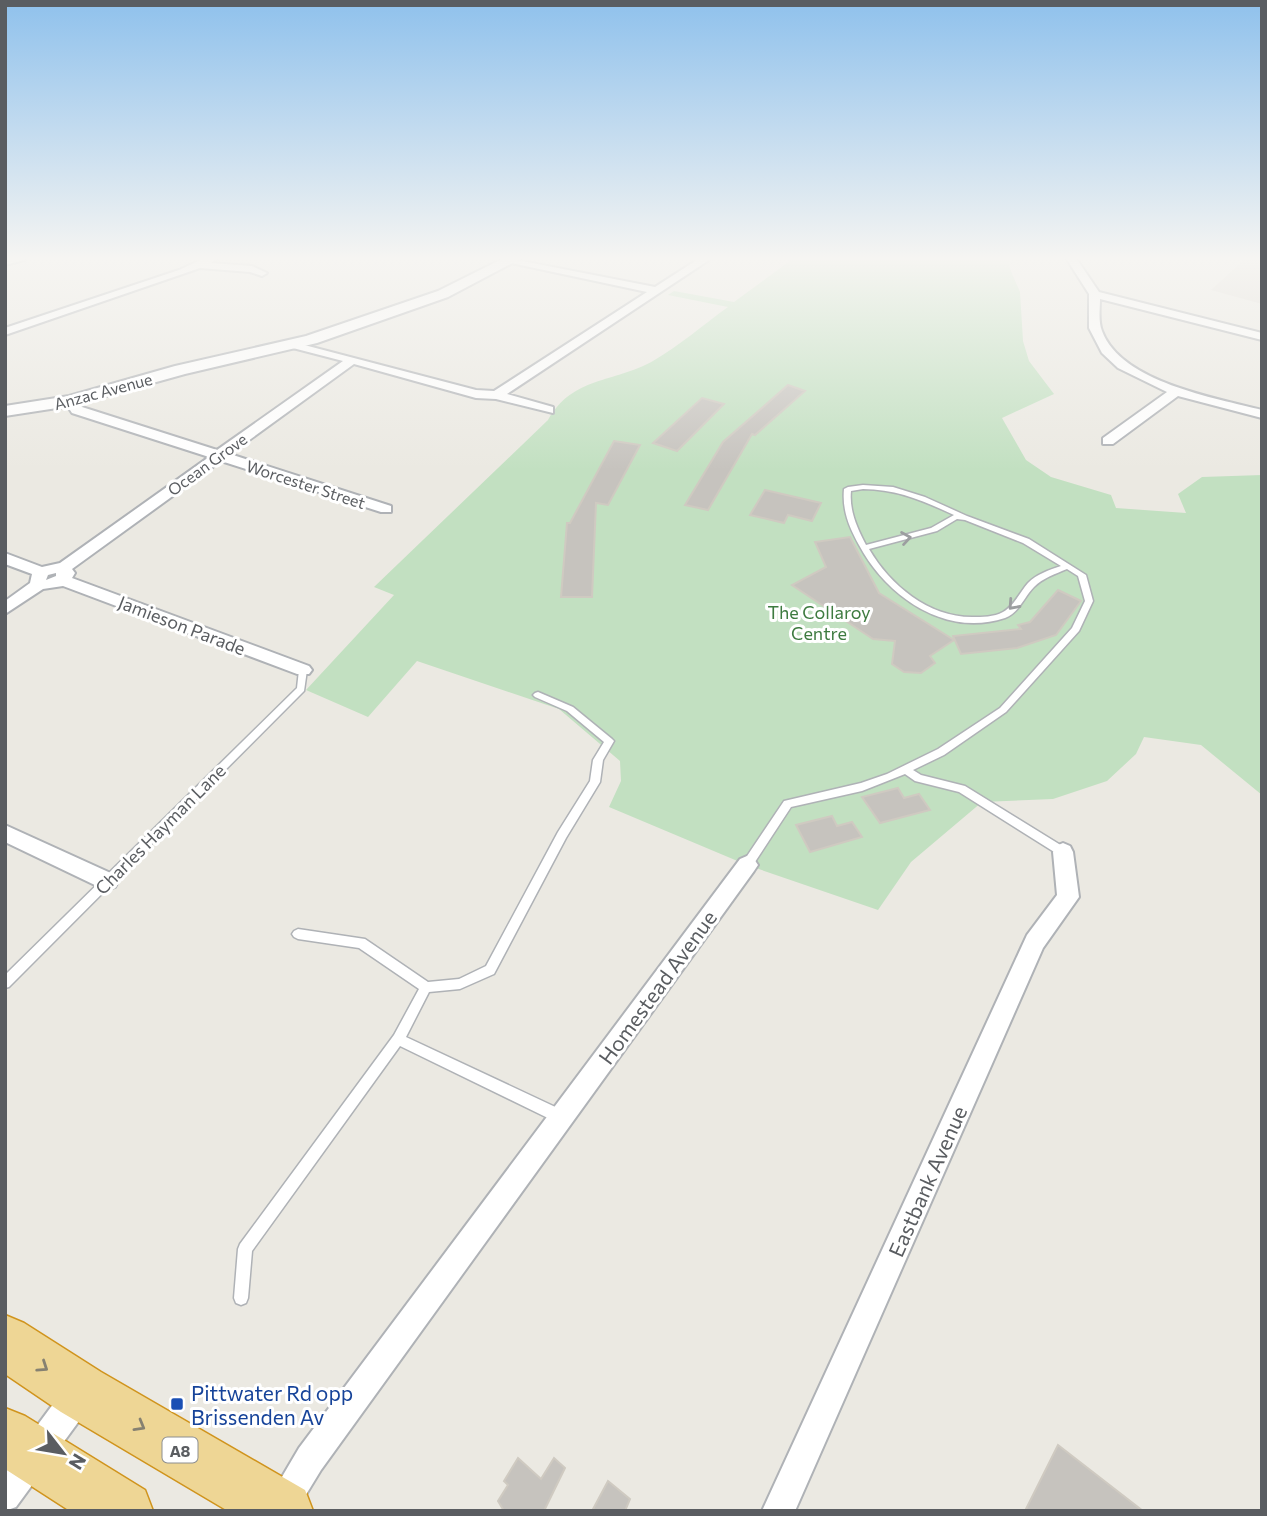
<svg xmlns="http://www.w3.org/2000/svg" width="1267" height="1516" font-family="Commissioner,sans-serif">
<rect width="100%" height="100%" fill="#ebe9e2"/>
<path fill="#dedad3" d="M1246 258H1262V304L1211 290Z"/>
<path fill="#c2e0c1" d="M794 258H1009L1010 269 1020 292 1023 341 1029 361 1054 394 1002 418 1026 460 1051 477 1111 495 1116 508 1186 513 1178 494 1202 477 1262 475V795L1201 745 1144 737 1136 754 1107 781 1053 799 982 802 911 862 878 910 747 865 609 807 621 781 620 761 559 709 417 661 368 717 306 690 394 595 374 587 548 420C573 376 614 383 653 361 679 346 703 325 728 307L668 295 674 291 734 302Z"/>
<path fill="#c6c3be" stroke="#cfcac1" stroke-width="2" d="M788 385 805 391 755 435 752 434 708 510 685 505 723 442Z
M702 398 724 404 677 451 653 443Z
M614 441 640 445 608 505 596 503 592 597H561L567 523H570Z
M765 490 821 503 812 521 788 515 784 523 750 515Z
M850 537 879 593 954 640 930 656 935 663 921 673 904 672 892 664 895 641 873 639 792 585 826 567 815 542Z
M1058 590 1081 601 1056 635 1017 648 961 654 953 636 1021 629 1018 625 1030 622Z
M898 788 904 798 919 794 930 810 880 823 862 797Z
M832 816 837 826 852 822 862 837 810 852 796 825Z
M1058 1445 1143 1511H1025Z
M518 1458 541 1479 554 1458 565 1468 544 1511H504L498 1501 508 1485 504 1481Z
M608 1481 630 1499 625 1511H592Z"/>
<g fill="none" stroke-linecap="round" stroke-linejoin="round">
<g stroke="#afb2b6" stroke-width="3">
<path id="lane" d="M863 485 893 487 925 497 967 516 1029 539 1086 575 1093 601 1079 631 1006 712 944 755 913 770 921 775 965 786 1067 849 1068 852 1067 855 1063 856 1059 855 959 792 915 781 905 774 862 791 791 807 751 868 747 869 743 868 742 865 743 862 784 801 861 783 887 774 938 749 1000 708 1072 628 1085 601 1078 576 1067 569C1055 574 1043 578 1034 587 1024 597 1019 613 1005 618 945 638 886 596 859 545 849 527 842 510 844 489L848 487ZM863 489C896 489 924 501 954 515L931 528 866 545C857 528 849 510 851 491ZM957 519 965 520 1023 543 1061 566C1049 570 1037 574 1028 583 1020 592 1014 606 1003 612 994 617 982 617 972 617 928 617 890 585 869 549L937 531Z
M303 667 307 670 304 691 9 987 5 988V975L297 688 299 670Z
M538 692 573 707 612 739 614 741 603 760 600 782 566 838 494 974 460 989 429 992 406 1037 566 1112 567 1117 566 1122 561 1123 556 1122 400 1046 252 1251 248 1298 246 1303 241 1305 236 1303 234 1298 238 1249 240 1244 394 1035 419 989 359 948 298 939 294 937 292 934 294 931 298 929 365 939 428 982 459 979 486 966 558 832 590 781 593 760 604 742 567 711 535 697 533 695 535 693Z"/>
</g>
<g stroke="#afb2b6" stroke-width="4">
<path id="street" d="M25 258 24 260 5 265V259Z
M205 258H218L211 263 252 266 267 273 262 276 250 272 200 268 5 335V328L179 270Z
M507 258 655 287 700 258H712L507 394 553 407V413L496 399 476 398 354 364 230 454 391 506V512H381L221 461 72 569 75 573 72 578 309 666 312 670 309 674H297L63 586 43 589 5 614V601L30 583 32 574 5 564V553L42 567 60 563 209 457 72 413 64 401 65 398H75L82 407 217 450 343 361 289 347V341L476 390 494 391 647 292 511 263 507 262ZM56 573V576L46 580 48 575Z
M1066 258H1076L1099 292 1262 333V340L1100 299C1100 309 1098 321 1102 331 1121 382 1215 398 1262 410V418L1178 396 1113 444H1103V438L1167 392 1118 368 1102 353 1089 328V294Z
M5 825 115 875 118 881 115 887 107 890 99 887 5 842Z
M1063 843 1070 846 1073 852 1079 897 1043 948 795 1511H762L1027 935 1057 895 1053 852 1056 846Z
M747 856 754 859 758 865 754 871 321 1470 296 1511H269L266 1504 299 1448 740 859Z
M79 1380 90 1384 94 1395 90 1406 16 1507 5 1511V1469L68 1384Z"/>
</g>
<g stroke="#aeb1b5" stroke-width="4">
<path id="secondary" d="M504 258H522L448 297 317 343 185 374 70 406 5 416V406L69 396 175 366 306 336 438 291Z"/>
</g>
<g stroke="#d0941d" stroke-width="3">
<path id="highway" d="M5 1315 24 1323 101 1372 305 1490 313 1511H228L61 1412 5 1374Z
M5 1408 25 1416 145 1490 153 1511H70L5 1469Z"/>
</g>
<use href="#lane" fill="#fff" fill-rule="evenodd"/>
<use href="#street" fill="#fff" fill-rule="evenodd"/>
<use href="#secondary" fill="#fff" fill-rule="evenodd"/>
<use href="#highway" fill="#eed695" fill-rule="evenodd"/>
</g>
<defs><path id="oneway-chevron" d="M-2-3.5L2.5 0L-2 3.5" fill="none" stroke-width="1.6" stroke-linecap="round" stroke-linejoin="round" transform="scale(1.75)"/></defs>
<g stroke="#9c9ea0">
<use href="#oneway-chevron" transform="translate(906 538) rotate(-9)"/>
<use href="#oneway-chevron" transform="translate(1013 605) rotate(132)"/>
</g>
<g stroke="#868171">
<use href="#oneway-chevron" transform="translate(43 1367) rotate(34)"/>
<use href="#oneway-chevron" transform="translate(140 1426) rotate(30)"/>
</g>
<linearGradient id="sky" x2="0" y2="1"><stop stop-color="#8fc1ec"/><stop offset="0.55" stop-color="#f6f5f2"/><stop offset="1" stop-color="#f6f5f2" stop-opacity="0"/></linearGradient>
<rect width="1267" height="470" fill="url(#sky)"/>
<rect fill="#1a4fb4" stroke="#fff" stroke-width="2.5" x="170" y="1397" width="14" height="14" rx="3.5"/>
<g text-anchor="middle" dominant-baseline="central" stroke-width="6" stroke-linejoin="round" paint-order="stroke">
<g font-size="16" fill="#5a5d61" stroke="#fff">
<text transform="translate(103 391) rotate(-15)">Anzac Avenue</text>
<text transform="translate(207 464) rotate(-36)">Ocean Grove</text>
<text transform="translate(306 484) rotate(18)">Worcester Street</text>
</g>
<rect fill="#fff" stroke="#8c8e90" stroke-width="2" x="162.5" y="1437.5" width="35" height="25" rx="5"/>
<g font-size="16" font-weight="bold" fill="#5a5d61">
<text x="180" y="1450">A8</text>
</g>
<g font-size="18" fill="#3e7b40" stroke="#fff">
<text x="819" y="612">The Collaroy<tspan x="819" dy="21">Centre</tspan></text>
</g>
<g font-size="18" fill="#5a5d61" stroke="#fff">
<text transform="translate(182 625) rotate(21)">Jamieson Parade</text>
<text transform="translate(160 829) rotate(-45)">Charles Hayman Lane</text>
</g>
<g font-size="21" fill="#5a5d61" stroke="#fff">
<text transform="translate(657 987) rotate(-54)">Homestead Avenue</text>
<text transform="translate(927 1181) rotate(-66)">Eastbank Avenue</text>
</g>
<g font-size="21" fill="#164399" stroke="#fff" text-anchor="start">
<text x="191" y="1392">Pittwater Rd opp<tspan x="191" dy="24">Brissenden Av</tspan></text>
</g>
</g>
<rect width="1267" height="1516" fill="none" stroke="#5a5d61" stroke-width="14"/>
<g transform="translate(63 1453) rotate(121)" stroke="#ffffff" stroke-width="5" paint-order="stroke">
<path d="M0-5L12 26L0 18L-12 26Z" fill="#5a5d61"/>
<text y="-10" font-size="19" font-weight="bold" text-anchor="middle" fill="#5a5d61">N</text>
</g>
</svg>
